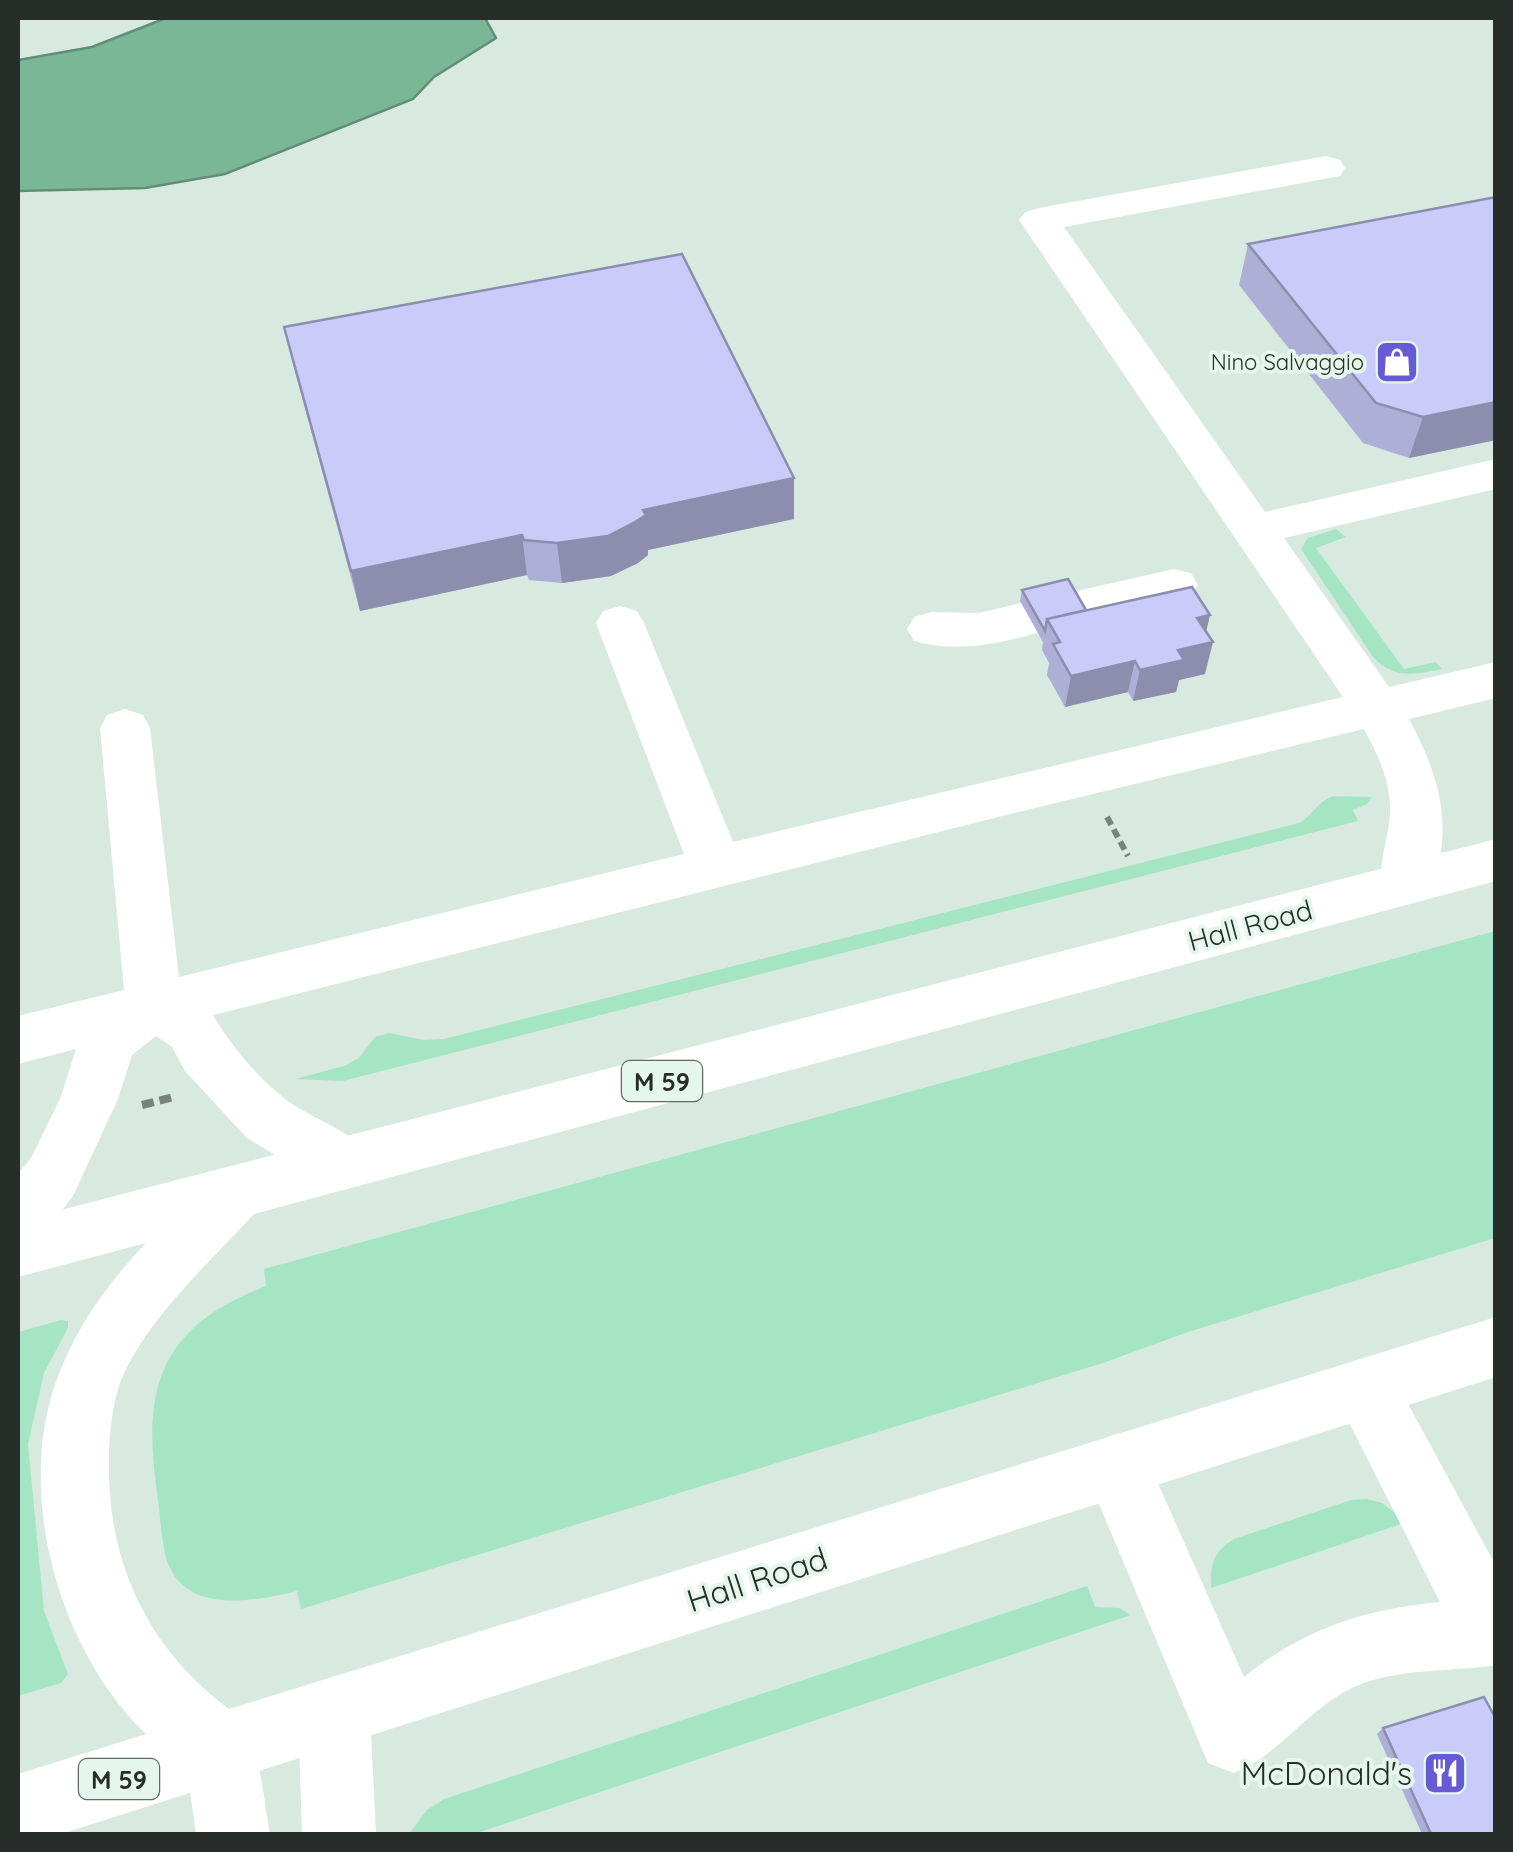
<svg xmlns="http://www.w3.org/2000/svg" width="1513" height="1852" font-family="Quicksand,sans-serif">
<rect width="100%" height="100%" fill="#d8eae0"/>
<path fill="#a6e5c3" d="M1336 529 1346 537 1316 548 1404 669 1436 662 1442 669C1415 675 1393 679 1373 657L1301 549 1308 538Z
M1333 796 1372 797 1367 804 1353 810 1358 821 343 1081 295 1079 344 1066 359 1058 375 1037 389 1033 424 1040 444 1039 1299 823C1313 815 1317 802 1333 796Z
M1495 931V1238L1188 1332 1103 1363 301 1609 297 1591C253 1602 180 1616 165 1554 161 1534 160 1513 157 1493 142 1386 160 1327 266 1286L264 1269Z
M61 1320 68 1321V1328L44 1373 28 1444 44 1611 68 1674 61 1683 18 1696V1332Z
M1367 1499 1382 1503 1407 1522 1211 1588C1210 1564 1213 1552 1234 1539L1351 1500Z
M1087 1586 1095 1607 1119 1608 1131 1615 474 1834H409L427 1810 444 1799Z"/>
<path fill="#7ab797" stroke="#618e76" stroke-width="2.5" d="M166 18H485L496 38 434 77 413 99 225 174 145 188 18 191V60L92 47Z"/>
<g fill="none" stroke-linecap="round" stroke-linejoin="round">
<path stroke="#77837c" stroke-width="6" stroke-dasharray="9 5" stroke-linecap="butt" d="M1107 817 1128 856"/>
<path stroke="#77837c" stroke-width="8" stroke-dasharray="12 6" stroke-linecap="butt" d="M142 1105 174 1097"/>
<path fill="#fff" fill-rule="evenodd" d="M1326 156 1340 160 1345 168 1340 176 1064 227 1265 512 1496 459V489L1284 538 1389 687 1496 662V698L1409 719C1440 776 1458 836 1425 898L1406 904 1387 898C1373 872 1389 841 1390 813 1391 782 1378 755 1364 729L1014 813 213 1015C231 1046 262 1083 292 1104 321 1123 358 1132 373 1164L364 1183 343 1190 322 1183 247 1138 185 1071 172 1047 156 1036 132 1055 118 1099 73 1196 40 1239 18 1247V1174L31 1158 60 1099 76 1049 18 1064V1016L124 990 100 728 107 715 125 709 143 715 150 728 179 977 684 854 596 623 603 611 620 606 637 611 644 623 733 842 1343 697 1019 220 1025 212 1039 208Z
M1174 569 1191 573 1198 585 1191 597 1076 624 1059 619 1052 607 1059 595Z
M1030 601 1047 606 1054 618 1047 630C1003 643 959 654 914 641L907 629 914 617 931 612 979 613Z
M1365 1358 1388 1367 1496 1566V1665C1451 1672 1393 1668 1352 1688 1307 1710 1279 1755 1234 1773L1208 1763 1083 1466 1092 1443 1116 1434 1140 1443 1244 1677C1303 1629 1365 1609 1440 1602L1332 1389 1342 1367Z
M334 1676 360 1686 370 1712 376 1834H302L298 1712 308 1686Z
M220 1711 246 1721 256 1747 270 1834H196L184 1747 194 1721Z"/>
<path fill="#fff" fill-rule="evenodd" d="M1496 839V881L254 1214C210 1262 158 1308 127 1367 112 1396 109 1432 109 1465 108 1564 149 1650 229 1709L1496 1317V1377L61 1834H18V1774L146 1734C60 1652 15 1496 56 1382 75 1328 107 1284 146 1243L18 1277V1221Z"/>
</g>
<path fill="#adafd6" d="M1248 244 1496 440 1409 458 1363 443 1239 285Z
M284 327 794 519 648 550V555L638 563 611 576 562 583 529 580 527 575 360 611 294 368Z
M1022 590 1086 610 1210 615 1206 631 1205 674 1179 680 1176 692 1133 701 1128 692 1065 707 1047 675 1049 663 1042 650 1043 642 1020 601Z
M1383 1728 1496 1834H1422L1377 1734Z"/>
<path fill="#8d8eae" d="M1496 402V440L1409 458 1423 417Z
M794 478V519L648 550V555L638 563 611 576 562 583 557 543 643 510Z
M522 535 527 575 360 611 351 571Z
M1210 615 1203 645 1213 642 1205 674 1179 680 1176 692 1133 701 1140 670 1178 650 1197 618Z
M1135 661 1128 692 1065 707 1071 676Z"/>
<path fill="#c9cbf9" stroke="#8d8eae" stroke-width="2.5" d="M1496 197V402L1423 417 1376 403 1248 244Z
M682 254 794 478 643 510 646 515 635 522 608 536 557 543 524 540 522 535 351 571 284 327Z
M1068 579 1086 610 1047 619 1045 631 1022 590Z
M1192 587 1210 615 1197 618 1213 642 1178 650 1184 660 1140 670 1135 661 1071 676 1053 644 1060 642 1047 619Z
M1484 1697 1496 1719V1834H1431L1383 1728Z"/>
<defs>
<g id="shop-square" transform="scale(2.25)"><rect x="-9" y="-9" width="18" height="18" rx="4" fill="#665bd4" stroke="#e5f7ed"/><path d="M-5-2.5h2.3a2.7 3.5 0 0 1 5.4 0H5L5.5 6h-11ZM-1.5-2.5h3a1.5 2.3 0 0 0-3 0Z" fill="#fff"/></g>
<g id="restaurant-square" transform="scale(2.25)"><rect x="-9" y="-9" width="18" height="18" rx="4" fill="#665bd4" stroke="#e5f7ed"/><path d="M-5-6h1v4h1v-4h1v4h1v-4h1v5L-1.5 .5V6h-2V.5L-5-1ZM5-6V6H3V1.5H1.5Q1.5-4 5-6Z" fill="#fff"/></g>
</defs>
<g fill-rule="evenodd">
<use href="#shop-square" x="1397" y="362"/>
<use href="#restaurant-square" x="1445" y="1773"/>
</g>
<g text-anchor="middle" dominant-baseline="central" stroke-width="8" stroke-linejoin="round" paint-order="stroke">
<g font-size="22" fill="#272e2a" stroke="#e5f7ed" text-anchor="end">
<text x="1364" y="362">Nino Salvaggio</text>
</g>
<g fill="#e5f7ed" stroke="#606a64" stroke-width="2.5">
<rect x="622" y="1061" width="80" height="40" rx="8"/>
<rect x="79" y="1759" width="80" height="40" rx="8"/>
</g>
<g font-size="25" font-weight="bold" fill="#272e2a">
<text x="662" y="1081">M 59</text>
<text x="119" y="1779">M 59</text>
</g>
<g font-size="28" fill="#272e2a" stroke="#e5f7ed">
<text transform="translate(1250 925) rotate(-15)">Hall Road</text>
</g>
<g font-size="32" fill="#272e2a" stroke="#e5f7ed">
<text transform="translate(757 1579) rotate(-18)">Hall Road</text>
</g>
<g font-size="32" fill="#272e2a" stroke="#e5f7ed" text-anchor="end">
<text x="1412" y="1773">McDonald's</text>
</g>
</g>
<rect width="1513" height="1852" fill="none" stroke="#272e2a" stroke-width="40"/>
</svg>
